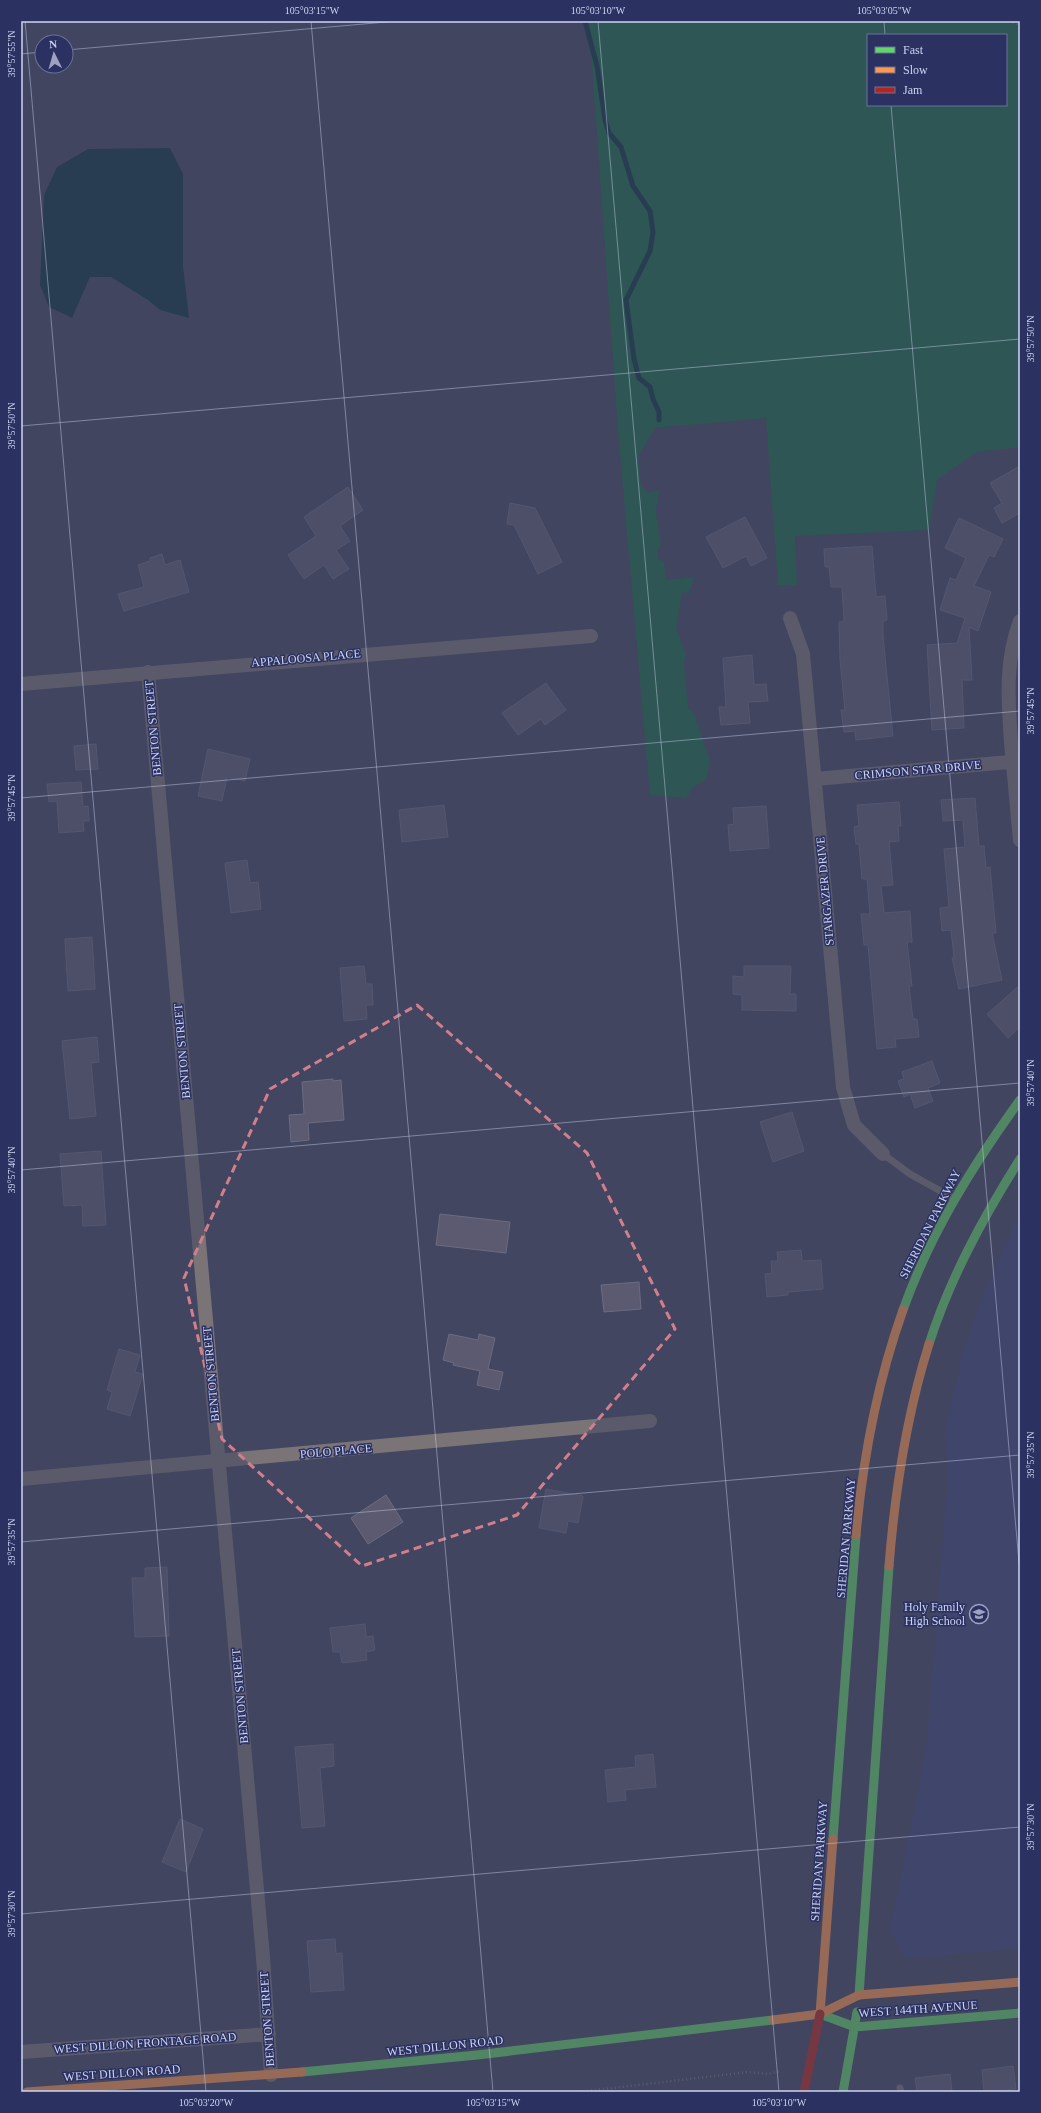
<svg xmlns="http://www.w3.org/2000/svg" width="1041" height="2113" font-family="Georgia,serif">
<rect width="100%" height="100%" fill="#424660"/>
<path fill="#3e4579" d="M1020 1216V1949L906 1958 890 1930 926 1752 948 1476 945 1433 961 1361 977 1312 985 1291 1014 1226Z"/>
<path fill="#166a45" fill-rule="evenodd" d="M589 21H1020V447L977 452 937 480 929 530 795 536 797 585H778L766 418 655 428 638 457 641 486 648 493 659 490 656 511 661 545 657 551V558L664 562 666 580 694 577 689 593 682 592 676 629 686 654 684 663 688 708 694 714 710 760 706 780 694 786 686 798 650 795 618 431ZM868 35H1006V105H868Z"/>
<path fill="#0b343e" d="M170 148 183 174V266L189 318 160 310 148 300 111 277H90L72 318 49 307 40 285 44 195 57 167 88 149Z"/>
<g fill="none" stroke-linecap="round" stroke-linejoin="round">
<path stroke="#0b343e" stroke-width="5" d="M585 21 597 66 605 120 609 133 621 147 633 186 650 211 653 232 650 251 626 300 634 359 639 378 650 387 653 399 659 412V420"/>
</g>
<path fill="#5b5a70" stroke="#6b6b82" d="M1020 466V513L1002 523 994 508 1002 503 990 483Z
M348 487 363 510 340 526 350 541 336 550 349 569 333 579 324 565 304 579 288 555 316 536 304 517Z
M510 503 535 508 562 562 538 574 514 525 507 524Z
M745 517 767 558 751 566 746 556 723 568 706 537Z
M959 518 1003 539 994 557 989 555 974 586 991 592 978 631 969 627 972 680H962L964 728 932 730 927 645 957 643 965 618 940 610 950 578 956 580 966 558 945 548Z
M872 546 876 597 885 596 887 620 883 621V636L893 736 856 740 855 731 844 732 841 710H845L840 659 839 622 844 621 842 587H831L829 567H825L824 549Z
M162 554 165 565 180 560 189 592 124 611 118 594 144 587 138 565 150 561V558Z
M752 655 754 685 766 684 768 701 748 702 750 723 721 725 719 707H726L723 658Z
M546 683 566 710 545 725 541 719 518 735 502 713Z
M96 744 98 769 76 770 74 746Z
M208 749 250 759 245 781 227 777 222 801 198 796Z
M81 782 83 807 88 806 89 821H83L84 831 59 833 57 801 49 802 47 784Z
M975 798 979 846H984L986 868 990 867 996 933H992L1002 980 959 989 952 958 954 957 951 930 942 931 940 908 949 907 944 849 965 847 963 820 943 821 941 800Z
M899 802 901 826H898L899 841 889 842 893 885 881 886 884 913 910 911 912 942H907L912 986H909L913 1019H917L919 1037 895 1039 896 1047 877 1049 868 945H864L861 914H870L867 879H862L859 844H856L854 827 859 826 857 805Z
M444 805 448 837 402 842 399 810Z
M766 806 769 848 730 851 728 825 734 824 733 808Z
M247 860 250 883 258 882 261 909 231 913 225 863Z
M92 937 95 989 68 991 65 939Z
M364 966 366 984H372L373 1005H366L367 1019 344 1021 340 968Z
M744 966H791L790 994H796V1011L742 1010V995L733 994V976L744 977Z
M1020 985V1027L1008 1038 987 1014Z
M97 1037 99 1062 91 1063 96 1116 70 1119 62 1041Z
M932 1061 940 1083 928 1088 933 1101 915 1108 910 1094 904 1097 898 1081 904 1079 902 1072Z
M333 1079V1081L341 1080 344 1120 308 1123 309 1140 291 1142 289 1115 304 1114 302 1082Z
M792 1112 804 1151 773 1162 760 1122Z
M101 1151 106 1225 83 1226 82 1205 64 1206 60 1154Z
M440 1214 510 1222 506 1253 436 1245Z
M801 1250 802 1261 821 1260 823 1289 788 1292V1295L767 1297 765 1274 772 1273 771 1261H778L777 1252Z
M639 1282 641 1309 604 1312 601 1285Z
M449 1334 478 1340 479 1334 495 1338 488 1369 503 1372 499 1390 477 1385 480 1371 453 1365 454 1363 443 1360Z
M119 1349 140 1355 135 1372 143 1374 130 1416 107 1409 112 1392 107 1390Z
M546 1489 583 1496 578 1523 568 1521 566 1533 539 1528Z
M386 1495 403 1522 368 1544 351 1518Z
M167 1567 169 1636 135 1637 132 1578H145V1568Z
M365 1624 366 1637 373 1636 375 1650 366 1652 367 1660 342 1663 340 1652H333L330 1628Z
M333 1744 334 1766 320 1768 325 1826 302 1828 295 1747Z
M653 1754 656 1787 625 1790 626 1800 608 1802 605 1770 636 1767 635 1756Z
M180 1819 203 1829 186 1872 162 1862Z
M335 1939 336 1954 342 1953 344 1990 311 1992 307 1941Z
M1013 2066 1016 2089 984 2092 982 2070Z
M950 2074 952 2092H917L915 2078Z"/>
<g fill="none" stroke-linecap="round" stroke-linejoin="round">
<path stroke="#78757e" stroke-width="2.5" stroke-dasharray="1 3" stroke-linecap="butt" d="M1009 21 1020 25
M579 2092 748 2072 768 2074 781 2071"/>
<path stroke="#7b7477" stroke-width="7" d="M883 1154 910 1174 953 1198
M900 2088 901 2092"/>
<path stroke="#7b7477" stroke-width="14" d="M790 618 803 654 843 1087 854 1125 883 1154
M1020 621C1005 661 1008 700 1011 742 1014 774 1017 807 1020 840
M148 672 263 1957 271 2075
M21 684 591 636
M815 779 1020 761
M21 1479 650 1421
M21 2052 269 2034"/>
<path stroke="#63d668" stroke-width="9" d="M903 1310C930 1234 973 1165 1020 1100
M929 1344C950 1278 983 1218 1020 1159
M833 1839 856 1535
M859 1995 889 1566
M820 2014 855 2027 1020 2013
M302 2072 477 2055 773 2020
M843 2092 857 2012"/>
<path stroke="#ff974d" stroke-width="9" d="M856 1535C863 1457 877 1383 903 1310
M889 1566C895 1490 906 1417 929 1344
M820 2014 859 1995 1020 1982
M773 2020 820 2014 833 1839
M27 2092 302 2072"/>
<path stroke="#b3261e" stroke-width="9" d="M804 2092 820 2014"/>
</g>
<path d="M0 0H1041V2113H0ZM417 1005 587 1153 675 1329 517 1515 362 1566 222 1439 184 1278 270 1089Z" fill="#424660" fill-opacity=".55" fill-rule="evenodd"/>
<path fill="none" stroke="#d27e8d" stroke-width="3" stroke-dasharray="8 5" stroke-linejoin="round" d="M417 1005 587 1153 675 1329 517 1515 362 1566 222 1439 184 1278 270 1089Z"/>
<path fill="none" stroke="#cdd4f2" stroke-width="1" stroke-opacity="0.45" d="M25 21 206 2092M311 21 493 2092M598 21 779 2092M884 21 885 35M66 50 398 21M21 54 42 52M891 105 1020 1574M21 426 1020 339M21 798 1020 711M21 1170 1020 1083M21 1542 1020 1455M21 1914 1020 1827"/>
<defs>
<g id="school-ring" transform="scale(1)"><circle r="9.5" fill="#2b3161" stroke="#9ca2bf" stroke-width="1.5"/><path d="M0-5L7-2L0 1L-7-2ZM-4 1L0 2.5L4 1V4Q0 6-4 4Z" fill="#9ca2bf"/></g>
</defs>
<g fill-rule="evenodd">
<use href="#school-ring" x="979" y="1614"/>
</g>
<g text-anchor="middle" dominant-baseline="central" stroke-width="3" stroke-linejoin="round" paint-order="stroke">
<g font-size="12" fill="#cdd4f2" stroke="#2b3161">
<text transform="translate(306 658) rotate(-5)">APPALOOSA PLACE</text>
<text transform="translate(153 728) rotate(-95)">BENTON STREET</text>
<text transform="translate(918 770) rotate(-5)">CRIMSON STAR DRIVE</text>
<text transform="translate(825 891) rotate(-95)">STARGAZER DRIVE</text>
<text transform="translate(182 1051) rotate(-95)">BENTON STREET</text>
<text transform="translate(930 1224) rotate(-63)">SHERIDAN PARKWAY</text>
<text transform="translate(211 1374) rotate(-95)">BENTON STREET</text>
<text transform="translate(336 1451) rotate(-5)">POLO PLACE</text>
<text transform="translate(846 1538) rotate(-85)">SHERIDAN PARKWAY</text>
<text transform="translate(240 1696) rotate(-95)">BENTON STREET</text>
<text transform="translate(819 1861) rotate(-86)">SHERIDAN PARKWAY</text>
<text transform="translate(918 2009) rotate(-4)">WEST 144TH AVENUE</text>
<text transform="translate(267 2019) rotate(-94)">BENTON STREET</text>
<text transform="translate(145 2043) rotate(-4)">WEST DILLON FRONTAGE ROAD</text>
<text transform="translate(445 2046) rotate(-6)">WEST DILLON ROAD</text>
<text transform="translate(122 2073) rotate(-4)">WEST DILLON ROAD</text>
</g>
<g font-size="12" fill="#cdd4f2" stroke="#2b3161" text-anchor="end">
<text x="965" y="1607">Holy Family<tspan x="965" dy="14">High School</tspan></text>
</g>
</g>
<rect width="1041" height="2113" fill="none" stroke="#2b3161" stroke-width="44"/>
<rect x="867" y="34" width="140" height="72" fill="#2b3161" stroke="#6c729b"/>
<rect x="875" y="47" width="20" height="6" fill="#63d668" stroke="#6c729b"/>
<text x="903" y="54" font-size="12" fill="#cdd4f2">Fast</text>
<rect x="875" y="67" width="20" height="6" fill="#ff974d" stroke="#6c729b"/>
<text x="903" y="74" font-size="12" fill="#cdd4f2">Slow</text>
<rect x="875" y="87" width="20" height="6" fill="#b3261e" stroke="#6c729b"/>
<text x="903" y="94" font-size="12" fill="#cdd4f2">Jam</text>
<g transform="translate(54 54) rotate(355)"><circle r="19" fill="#2b3161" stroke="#6c729b"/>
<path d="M0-3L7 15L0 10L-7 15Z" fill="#9ca2bf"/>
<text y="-6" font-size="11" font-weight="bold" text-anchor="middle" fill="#cdd4f2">N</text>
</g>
<rect x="22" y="22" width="997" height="2069" fill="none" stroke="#cdd4f2" stroke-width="1.5"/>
<g font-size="10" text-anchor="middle" fill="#cdd4f2">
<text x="312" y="14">105°03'15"W</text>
<text x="598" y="14">105°03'10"W</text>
<text x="884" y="14">105°03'05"W</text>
<text transform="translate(11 54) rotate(-90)" y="4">39°57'55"N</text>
<text transform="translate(1030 339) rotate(-90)" y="4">39°57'50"N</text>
<text transform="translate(11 426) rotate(-90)" y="4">39°57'50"N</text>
<text transform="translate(1030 711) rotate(-90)" y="4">39°57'45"N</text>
<text transform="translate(11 798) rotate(-90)" y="4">39°57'45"N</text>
<text transform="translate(1030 1083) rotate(-90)" y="4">39°57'40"N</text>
<text transform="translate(11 1170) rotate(-90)" y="4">39°57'40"N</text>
<text transform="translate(1030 1455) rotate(-90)" y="4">39°57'35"N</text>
<text transform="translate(11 1542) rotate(-90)" y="4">39°57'35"N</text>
<text transform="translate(1030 1827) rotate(-90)" y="4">39°57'30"N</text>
<text transform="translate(11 1914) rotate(-90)" y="4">39°57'30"N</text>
<text x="206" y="2106">105°03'20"W</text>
<text x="493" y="2106">105°03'15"W</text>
<text x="779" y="2106">105°03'10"W</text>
</g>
</svg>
